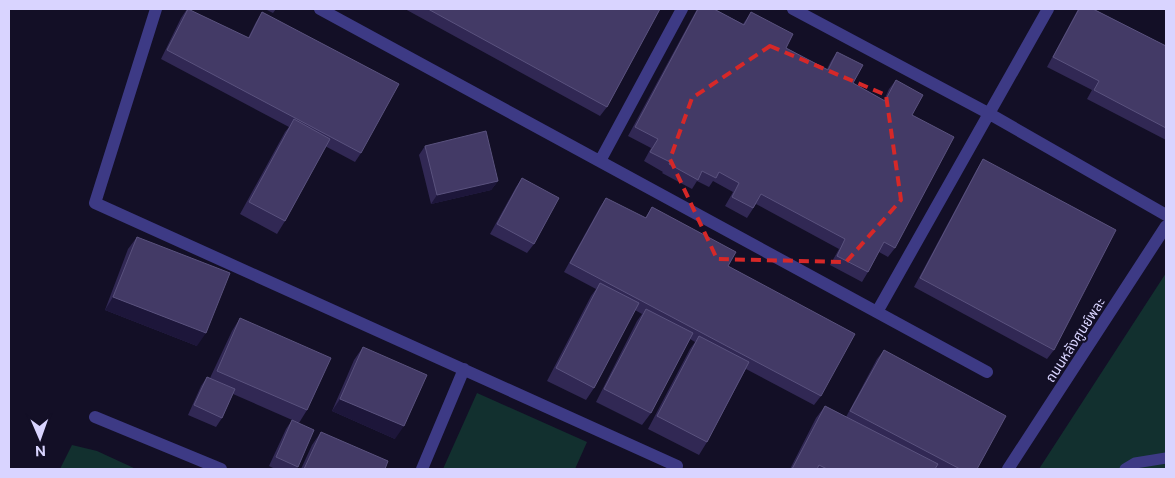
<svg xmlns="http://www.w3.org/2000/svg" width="1175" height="478" font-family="'Public Sans','Noto Sans Thai',sans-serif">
<rect width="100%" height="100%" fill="#130f26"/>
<path fill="#12302f" d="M1166 273V469H1039Z
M477 393 587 442 575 469H443Z
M72 445 97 451 136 469H60Z"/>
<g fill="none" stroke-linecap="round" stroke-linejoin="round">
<path stroke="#3d3a85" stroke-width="11" d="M1125 469 1135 463 1166 458"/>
<path stroke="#3d3a85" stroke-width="12" d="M156 9 95 203 677 466
M320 9 987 372
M793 9 988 113 1166 215
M600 161 682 9
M877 312 1048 9
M95 417 221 469
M422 469 464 369
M1008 469 1166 226"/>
</g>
<path fill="#312854" d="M187 9 248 38 256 22 262 12 361 153 355 162 325 146 285 221 277 234 240 214 285 132 289 127 161 59 181 18Z
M265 9H276L273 13Z
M405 9H660L607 107 600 116Z
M697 9H714L743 24 751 12 786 48 827 69 831 61 837 52 853 83 884 100 889 89 896 80 912 115 895 248 888 257 879 252 868 272 862 282 830 265 839 249 756 204 747 218 725 206 733 192 713 181 709 187 697 181 692 189 662 173 663 172 644 161 651 148 628 136Z
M1078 9H1093L1166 46V140L1087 99 1092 90 1047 67Z
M425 146 498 181 491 190 431 204 419 155Z
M983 159 1054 350 1047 359 914 287 977 169Z
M522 178 534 244 527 253 490 234 516 187Z
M606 198 645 218 652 207 728 266 821 396 814 405 746 369 707 442 699 455 648 429 690 349 695 342 690 339 651 413 642 425 596 402 637 321 642 314 635 310 594 388 586 400 547 381 591 296 596 289 564 272 600 207Z
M137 237 197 346 105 310 128 249Z
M240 318 307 410 299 423 233 394 222 418 216 427 188 415 201 386 207 377 210 378 232 331Z
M363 347 395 439 332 411 354 360Z
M884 350 977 469H790L816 418 825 406 846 417 877 359Z
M292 420 298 467 296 469H275L269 466 286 429Z
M321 432 385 469H301L312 445Z"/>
<path fill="#1d163a" d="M498 181 491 190 431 204 437 195Z
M113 297 206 333 197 346 105 310Z
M340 399 404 426 395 439 332 411Z"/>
<path fill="#433a66" stroke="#5a527e" d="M188 9 249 38 262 12 399 84 361 153 167 50Z
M428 9H660L607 107Z
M698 9H714L744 25 751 12 793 34 786 48 828 70 837 52 863 65 853 83 885 101 896 80 923 95 912 115 954 137 895 248 884 242 868 272 837 256 845 239 761 194 753 208 732 197 739 183 719 172 716 178 702 171 698 180 669 164 670 162 650 152 658 139 635 127Z
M1079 9H1093L1166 46V128L1094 90 1099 81 1053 57Z
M294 119 330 139 285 221 249 202Z
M486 131 498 181 437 195 425 146Z
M983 159 1116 230 1054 350 920 278Z
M522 178 559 198 534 244 497 224Z
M606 198 646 218 652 207 736 252 728 266 855 334 821 396 570 263Z
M137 237 230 273 206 333 113 297Z
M600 283 639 303 594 388 556 368Z
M646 309 693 333 651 413 604 389Z
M240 318 331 358 307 410 217 371Z
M699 336 749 362 707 442 657 416Z
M363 347 427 375 404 426 340 399Z
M884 350 1006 416 977 469H960L850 411Z
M207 377 235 389 222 418 194 405Z
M825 406 938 464 935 469H827L819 465 817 469H792Z
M292 420 314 430 298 467 276 457Z
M321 432 388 461 385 469H304Z"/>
<path fill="none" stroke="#d62828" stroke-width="4" stroke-dasharray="10 6" stroke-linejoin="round" d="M770 46 886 95 901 200 846 262 717 259 670 159 692 98Z"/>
<g text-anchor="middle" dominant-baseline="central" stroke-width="4" stroke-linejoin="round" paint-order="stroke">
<g font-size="14" fill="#d9d4ff" stroke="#130f26">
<text transform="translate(1075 340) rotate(-57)">ถนนหลังศูนย์พละ</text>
</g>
</g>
<rect width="1175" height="478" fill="none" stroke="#d9d4ff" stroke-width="20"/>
<g transform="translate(40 438) rotate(178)" stroke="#130f26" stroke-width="4" paint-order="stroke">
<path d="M0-4L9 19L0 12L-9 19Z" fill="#d9d4ff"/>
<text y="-8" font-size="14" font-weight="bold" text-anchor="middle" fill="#d9d4ff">N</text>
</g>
</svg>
